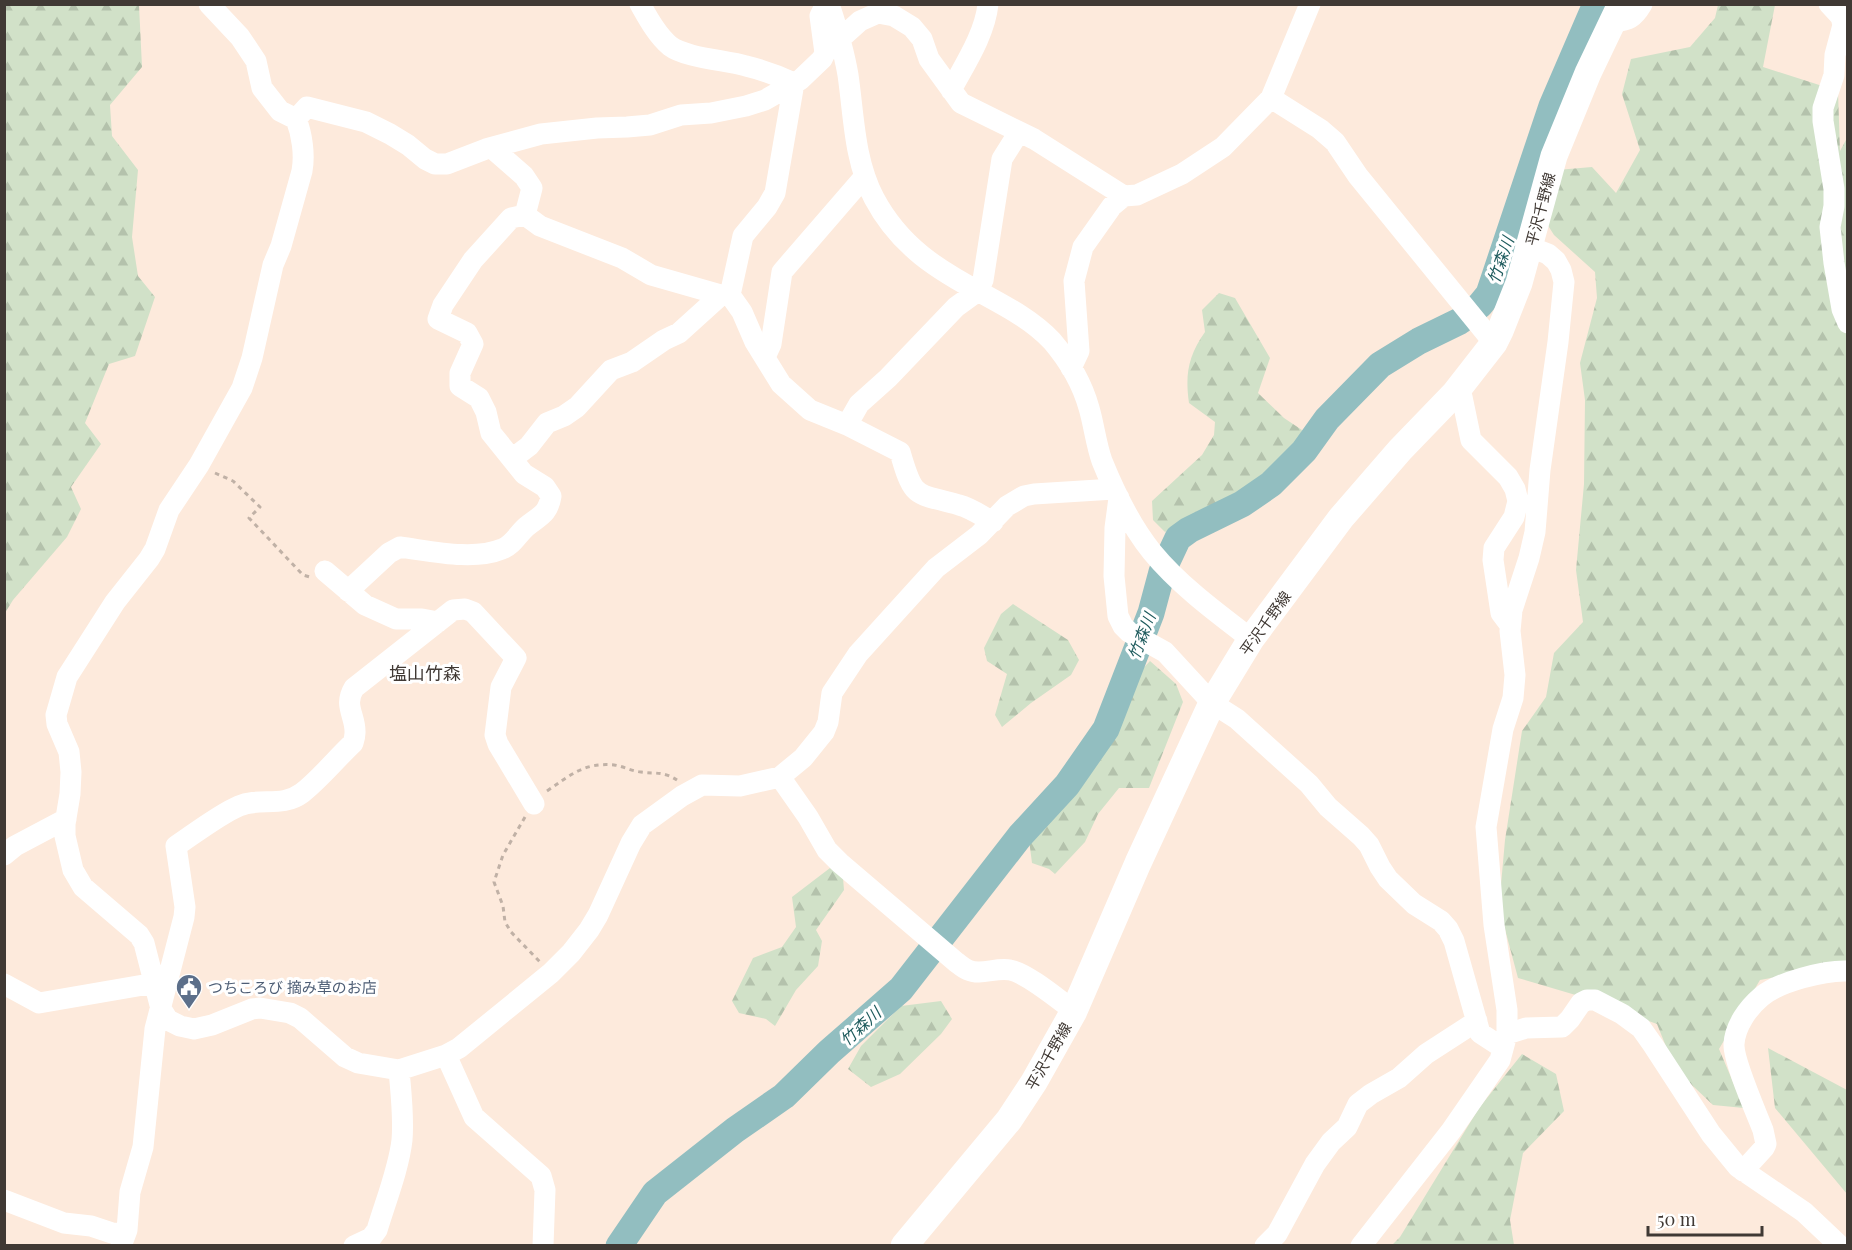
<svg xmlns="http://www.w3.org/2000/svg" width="1852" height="1250" font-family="'Playfair Display','Noto Sans JP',serif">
<defs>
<pattern id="forest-firs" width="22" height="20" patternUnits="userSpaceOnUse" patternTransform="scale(1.5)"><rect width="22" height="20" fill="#d1e1c8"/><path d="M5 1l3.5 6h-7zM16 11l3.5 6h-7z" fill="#b4c2ac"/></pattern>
</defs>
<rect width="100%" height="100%" fill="#fdeadc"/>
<path fill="url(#forest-firs)" d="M5 4 139 5 142 67 110 105 112 136 138 170 132 237 138 276 155 297 135 356 109 364 85 423 101 444 71 487 81 509 67 537 13 600 5 613Z
M1718 5H1775L1763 67 1838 91 1840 151 1847 138V968H1825L1760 980 1719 1049 1744 1108 1713 1105 1675 1069 1657 1024 1579 996 1518 978 1499 907 1505 840 1522 731 1546 697 1554 653 1583 622 1576 570 1584 484 1585 400 1580 363 1597 298 1595 272 1554 235 1540 213 1557 170 1592 167 1616 193 1640 150 1622 94 1631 59 1690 47 1715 18Z
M1219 293 1235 298 1270 358 1258 393 1284 418 1302 430 1298 447 1264 478 1232 501 1165 532 1153 520 1152 501 1202 455 1214 435 1215 422 1189 403C1185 375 1188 356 1205 332L1202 310Z
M1013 604 1068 640 1079 660 1071 675 1031 703 1002 727 995 715 1007 674 987 661 984 648 1001 614Z
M1150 661 1176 684 1183 702 1149 788H1119L1098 814 1085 842 1055 874 1049 869 1032 863 1029 840 1085 769 1124 709 1132 680Z
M830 868 843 878 844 890 816 930 822 941 818 966 796 990 775 1026 766 1019 739 1013 732 1001 753 958 782 947 796 927 792 897Z
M941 1001 952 1019 941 1034 900 1074 871 1087 848 1069 861 1046 901 1006Z
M1768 1048 1847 1090V1194L1775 1108Z
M1522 1054 1556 1074 1564 1111 1523 1153 1510 1220 1514 1245 1391 1246 1400 1237 1479 1108Z"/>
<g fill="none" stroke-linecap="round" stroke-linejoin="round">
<path stroke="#92bec0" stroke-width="27" d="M619 1246 655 1193 735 1130 784 1096 829 1052 901 989 1020 836 1067 785 1106 729 1151 613 1162 572 1178 538 1189 530 1242 504 1271 484 1304 451 1327 419 1380 365 1419 341 1460 321 1480 305 1489 294 1552 106 1596 4"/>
<path stroke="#c0b1a6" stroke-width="3" stroke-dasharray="4.5 4.5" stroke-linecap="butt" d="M215 473 233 481 260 507 249 518 303 575 310 577
M547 791C569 776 584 762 614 765 623 766 631 771 641 772 655 774 663 771 677 780
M525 817 503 855 494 882 503 906 505 922 511 932 540 962"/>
<path stroke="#fff" stroke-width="21" d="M209 4 240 37 256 61 262 88 280 111 296 119
M640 4C648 18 657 35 670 46 686 58 726 60 746 66 763 70 779 76 794 83L775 193 767 207 743 236 730 295 742 312 755 342 781 384 810 410 847 425 900 452C914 501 915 492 959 505 971 508 982 516 993 522
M826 4 820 16 825 53 822 59 800 80 765 100 746 106 711 113 681 115 650 125 627 127 597 128 541 134 486 149 447 164H435L425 159 408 145 390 134 366 122 307 107 296 119C302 134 305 155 302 171L281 246 273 265 252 358 242 388 199 465 169 510 155 549 149 559 115 602 67 677 56 715 57 724 69 752 71 772 70 794 65 824V836L73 870 83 887 139 935 144 943 161 1009 168 1020 180 1026 194 1029 212 1025 252 1009 260 1008 290 1013 300 1018 345 1057 358 1063 399 1070 446 1055 459 1048 551 973 571 953 589 930 598 915 631 843 642 825 682 796 702 785 740 786 780 777 803 758 824 732 828 722 832 693 858 654 936 568 979 535 1007 506 1024 496 1034 494 1114 489
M829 4C837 28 844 51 848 75 854 116 854 160 874 198 900 247 938 270 985 295 1009 308 1033 321 1052 341 1069 361 1082 383 1089 408 1094 425 1096 444 1102 461 1115 493 1131 526 1152 552 1180 586 1217 613 1251 639
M1310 4 1271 98 1320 129 1335 142 1358 176 1494 343
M1829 4 1841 17 1843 25 1835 55 1834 75 1823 108V121L1834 189V206L1830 227 1834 263 1842 309 1848 323
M1613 22C1629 20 1633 19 1642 4
M840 39 860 21 878 13 894 16 912 27 922 39 929 59 961 103 1034 139 1124 196
M951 90C965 64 985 34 988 4
M492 148 524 176 532 188 525 215 540 226 622 258 651 275 721 295H730
M765 357 771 344 782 272 865 176
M1071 368 1079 351 1074 281 1083 247 1112 206 1124 196 1137 195 1182 174 1223 147 1271 98
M1455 393 1462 397 1471 440 1508 477 1515 489 1518 501 1514 517 1494 548 1493 560 1501 613 1510 625
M847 425 859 404 888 378 956 307 978 291 983 280 1002 159 1019 132
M512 459 529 446 547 423 564 416 577 407 611 370 632 362 664 340 679 333 721 295
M1119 498 1115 528 1114 576 1118 616 1123 626 1129 632 1165 652 1212 703 1237 719 1309 784 1328 807 1361 836 1369 845 1380 867 1388 879 1414 904 1441 921 1448 929 1454 941 1480 1033 1503 1048
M325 571 365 605 396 619H422L438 622
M348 591 389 553 400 547C431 551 473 561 502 549 513 545 518 534 526 527 539 516 548 515 551 496L545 487 524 474 491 433 486 412 479 398 460 386V373L473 344 467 333 438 319 443 305 473 260 511 218 525 215
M780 777 808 817 827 850 840 863 956 962C959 964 963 968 968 970 981 976 996 967 1010 970 1027 973 1059 1000 1074 1011
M4 855 15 846 66 819
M4 984 39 1003 155 983
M1507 1034 1526 1028 1562 1027 1570 1019 1581 1003 1587 1000H1595L1622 1014 1641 1028 1653 1045 1711 1134 1738 1167 1804 1212 1840 1246
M446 1055 474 1117 541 1176 545 1190 543 1246
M1743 1171 1764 1148 1766 1144 1763 1130C1756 1112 1733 1060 1734 1044 1735 1026 1748 1008 1761 997 1778 982 1825 970 1848 971
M4 1200 64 1223 91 1226 112 1233 125 1234
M121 1246 127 1230 130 1192 143 1147 155 1029 184 917 185 907 176 846C194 834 220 814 239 806 260 797 282 808 302 793 319 780 337 758 353 743 354 740 355 737 355 733 356 716 343 706 354 688L453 610 465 609 473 612 516 658 501 687 495 735 498 744 534 804
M354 1246 371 1238 377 1230C385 1203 399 1168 402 1140 404 1117 401 1094 399 1070
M1265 1246 1277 1234 1315 1164 1331 1142 1347 1127 1358 1104 1371 1094 1399 1078 1426 1054 1477 1021
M1361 1246 1451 1131 1500 1060 1507 1034V1010L1494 925 1486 827 1503 729 1513 698 1515 675 1510 631 1512 610 1529 558 1535 532 1540 470 1558 342 1564 282 1561 270 1556 261 1548 254 1530 247"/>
<path stroke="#fff" stroke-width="27" d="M904 1246 1009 1120 1034 1082 1074 1011 1138 863 1212 703 1251 639 1341 518 1400 450 1455 393 1494 343 1500 331 1519 283 1554 156 1588 73 1621 4"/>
</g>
<defs>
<g id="civic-pin" transform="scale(1.35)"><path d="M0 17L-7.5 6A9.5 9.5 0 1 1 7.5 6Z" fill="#5c6f8a" stroke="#fff"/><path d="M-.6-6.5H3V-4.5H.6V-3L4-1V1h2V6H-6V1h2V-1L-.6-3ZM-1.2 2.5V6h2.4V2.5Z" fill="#fff"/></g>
</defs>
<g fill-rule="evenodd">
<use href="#civic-pin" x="189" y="987"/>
</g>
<g text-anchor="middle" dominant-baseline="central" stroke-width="6" stroke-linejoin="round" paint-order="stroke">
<g font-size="15" fill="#403934" stroke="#fff">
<text transform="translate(1540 209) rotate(-75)">平沢千野線</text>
<text transform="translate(1265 623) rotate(-54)">平沢千野線</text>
<text transform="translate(1048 1056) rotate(-60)">平沢千野線</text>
</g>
<g font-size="15" fill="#4e5e75" stroke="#fff" text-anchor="start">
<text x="208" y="987">つちころび 摘み草のお店</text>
</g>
<g font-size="16" font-style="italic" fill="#1e5b5d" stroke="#fff">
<text transform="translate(1500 260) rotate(-71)">竹森川</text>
<text transform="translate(1141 636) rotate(-69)">竹森川</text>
<text transform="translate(860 1026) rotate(-42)">竹森川</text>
</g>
<g font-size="18" fill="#403934" stroke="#fff">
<text x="425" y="673">塩山竹森</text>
</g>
</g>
<rect width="1852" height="1250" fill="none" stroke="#403934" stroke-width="12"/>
<path d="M1648 1226v9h114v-9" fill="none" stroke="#403934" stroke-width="3"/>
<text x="1657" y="1226" font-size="18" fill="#403934" stroke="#ffffff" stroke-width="4.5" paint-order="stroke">50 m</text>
</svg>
